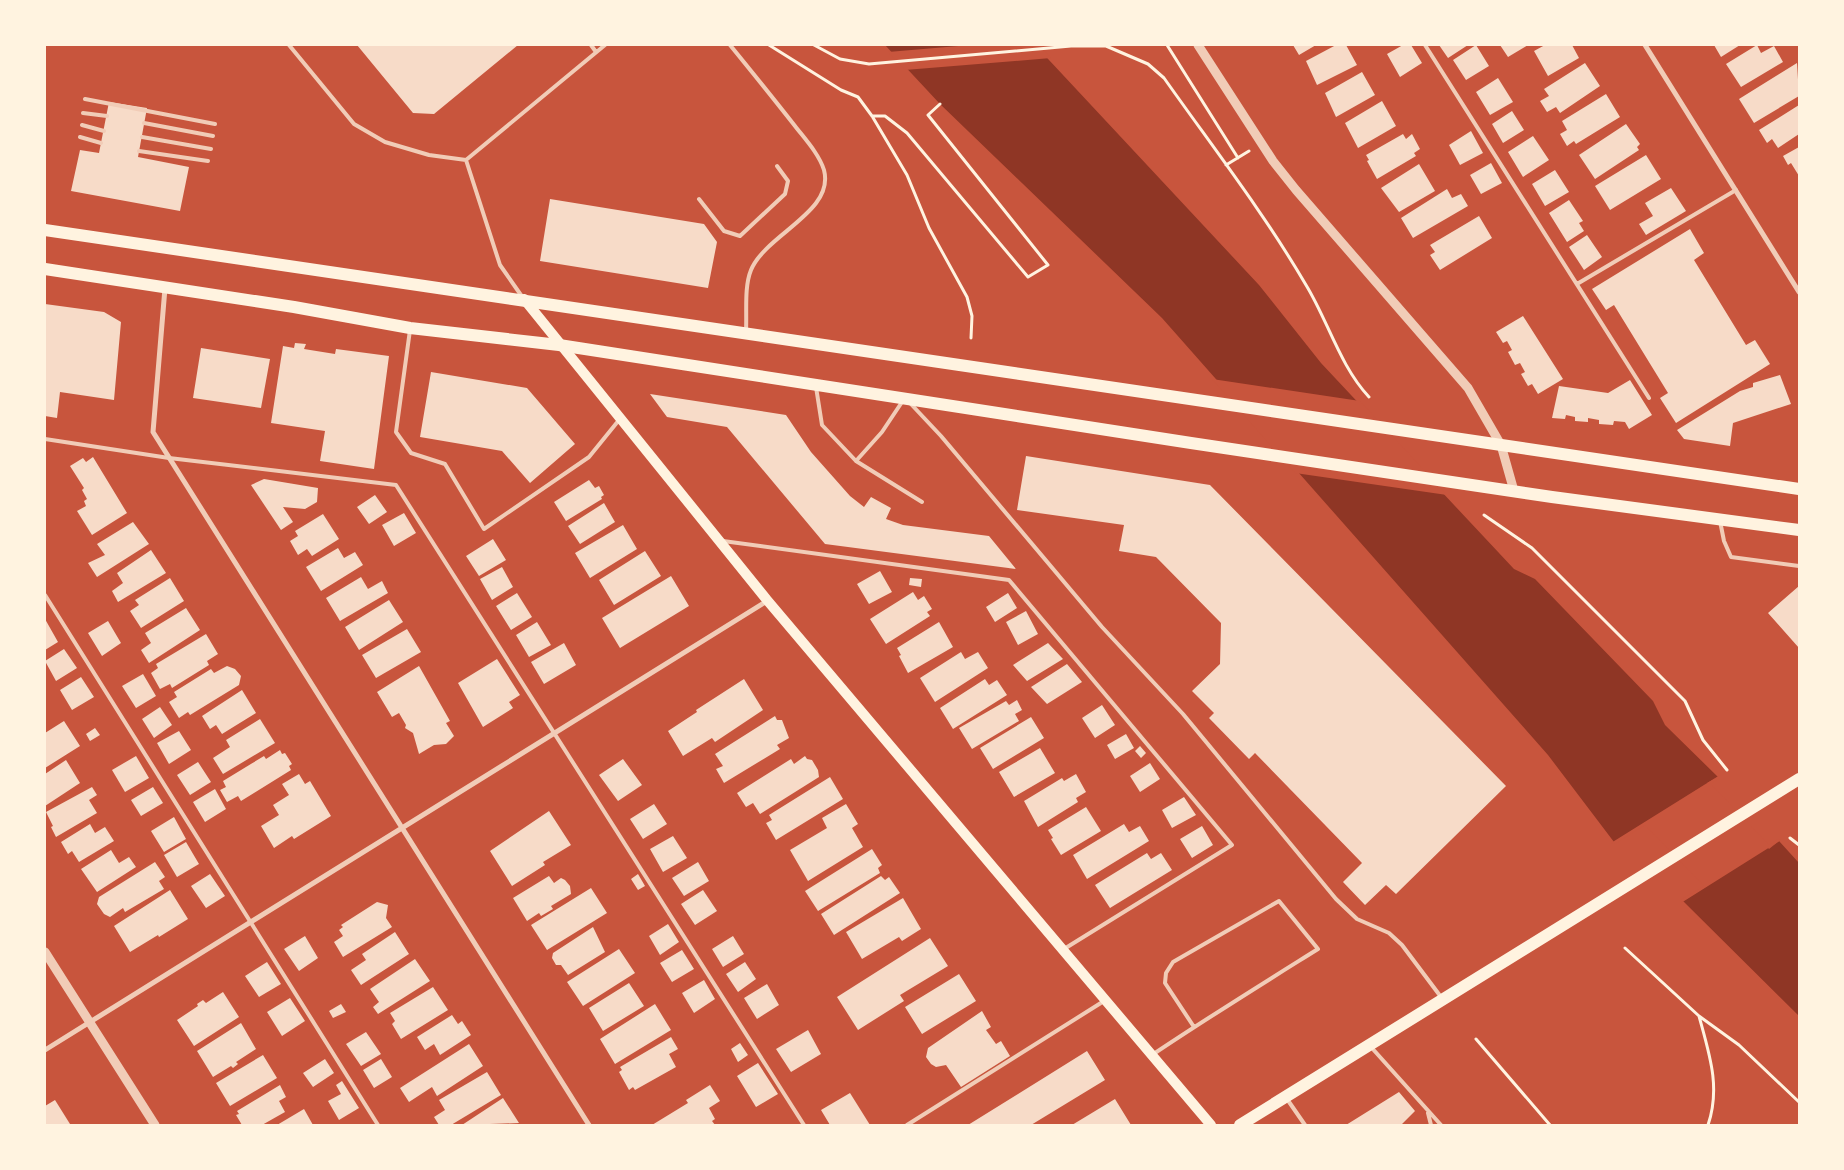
<svg xmlns="http://www.w3.org/2000/svg" width="1844" height="1170" font-family="'Zilla Slab',serif">
<rect width="100%" height="100%" fill="#c8553d"/>
<path fill="#8f3625" d="M885 45H1035L1259 285 1321 363 1514 569 1535 579 1653 701 1665 725 1718 777 1707 783 1769 849 1779 841 1799 863V1016L1683 901 1707 886 1646 822 1614 842 1548 755 1162 318 940 104Z"/>
<path fill="#c8553d" d="M970 45H1039L1051 58 905 70 888 52Z
M1212 379 1360 401 1447 495 1295 473Z
M1720 775V778L1711 784 1769 845 1778 839 1781 840 1681 903 1682 899 1704 886 1645 825 1615 844 1611 843Z"/>
<path fill="#f7dbc8" d="M357 45H518L434 114 413 113Z
M1293 45H1316L1299 55Z
M1336 45H1346L1357 65 1317 85 1306 61Z
M1403 45H1411L1422 63 1400 77 1387 54Z
M1439 45H1468L1448 58Z
M1476 45 1489 66 1466 80 1453 60Z
M1500 45H1528L1508 57Z
M1545 45H1572L1579 58 1548 76 1534 51Z
M1714 45H1740L1721 57Z
M1757 45 1761 53 1774 46 1783 62 1741 87 1726 64Z
M1585 63 1600 86 1560 113 1556 107 1547 112 1540 101 1549 96 1544 89Z
M1797 63 1799 96 1754 123 1739 99Z
M1362 72 1375 95 1336 117 1325 93Z
M1498 78 1513 102 1490 115 1476 92Z
M1606 94 1620 117 1576 144 1574 141 1567 146 1560 134 1567 130 1562 121Z
M1382 101 1396 126 1358 148 1345 123Z
M109 102 147 108 138 157 189 167 180 211 71 191 80 150 99 153Z
M1799 105V134L1778 148 1772 139 1767 143 1759 130Z
M1512 111 1524 130 1503 143 1492 124Z
M1626 124 1640 144 1637 147 1639 150 1595 179 1579 155Z
M1471 131 1483 153 1460 165 1449 145Z
M1403 134 1406 139 1412 134 1420 149 1414 153 1416 156 1377 179 1367 161 1369 160 1366 155Z
M1533 136 1549 160 1523 177 1508 152Z
M1799 147V176L1791 163 1788 165 1783 156Z
M1646 155 1661 179 1610 210 1595 186Z
M1491 163 1502 183 1481 194 1470 175Z
M1419 164 1435 191 1399 212 1381 188Z
M1555 170 1569 192 1545 206 1532 184Z
M1671 188 1686 211 1646 235 1639 224 1653 216 1645 203Z
M1447 189 1452 198 1461 194 1468 206 1413 238 1401 218Z
M550 199 704 224 717 242 708 288 540 261Z
M1569 200 1583 221 1579 223 1584 231 1567 242 1549 213Z
M1479 216 1492 238 1440 270 1430 255 1435 252 1430 245Z
M1690 229 1704 253 1694 260 1746 345 1755 340 1770 364 1676 423 1660 398 1668 393 1614 305 1606 310 1592 289Z
M1587 235 1602 257 1584 270 1569 247Z
M45 304 104 312 121 322 114 400 60 392 57 418 45 416Z
M1523 316 1563 379 1538 394 1532 384 1528 386 1521 374 1525 372 1520 363 1515 365 1508 352 1512 350 1507 341 1503 343 1496 332Z
M295 343 306 344 304 349 335 354 336 349 389 356 374 469 320 461 325 431 271 423 283 346 294 348Z
M201 348 270 359 261 408 193 398Z
M431 372 527 388 575 444 530 483 502 451 420 437Z
M1780 375 1791 404 1733 423 1730 446 1684 439 1677 430 1740 391 1753 387V383Z
M1630 380 1652 415 1629 429 1625 422 1614 421 1613 425 1599 424V420L1588 418V422L1575 421V417L1566 415 1565 419 1552 418 1559 386 1608 393Z
M650 394 786 415 811 452 850 496 864 507 871 497 891 508 886 519 903 525 989 536 1016 569 825 544 727 427 667 417Z
M1026 456 1210 485 1506 786 1396 894 1386 885 1365 905 1343 882 1362 863 1255 753 1249 759 1209 718 1214 713 1192 691 1220 664 1221 623 1156 557 1119 551 1124 525 1017 510Z
M93 457 127 513 92 535 77 511 86 506 84 501 87 499 82 490 84 488 70 466 83 458 86 462Z
M264 479 318 488 317 502 305 509 283 507 293 522 281 530 251 485Z
M589 480 595 488 599 486 604 495 601 497 602 499 566 521 554 502Z
M375 495 387 512 369 524 357 507Z
M604 503 615 522 580 544 568 526Z
M404 513 416 533 394 546 382 525Z
M323 514 339 539 312 556 307 549 298 555 290 541 298 536 295 531Z
M133 522 149 544 97 577 88 563 105 555 97 544Z
M623 525 637 549 590 578 575 553Z
M493 539 506 560 479 576 466 556Z
M338 548 344 558 355 552 363 565 321 591 306 567Z
M151 550 166 573 118 602 112 591 123 583 117 573Z
M645 551 661 576 614 605 599 580Z
M502 567 513 587 492 600 480 579Z
M880 571 892 592 869 604 857 584Z
M671 576 689 606 620 648 602 618Z
M361 577 368 589 382 581 388 593 340 621 326 598Z
M170 578 184 601 141 628 130 611 139 605 135 600Z
M910 578 922 579 921 587 909 585Z
M1799 586V648L1768 613Z
M913 592 918 600 924 596 932 609 927 612 930 616 886 644 870 619Z
M517 593 532 617 511 630 496 606Z
M1008 593 1017 608 995 622 986 607Z
M389 600 403 622 359 650 345 627Z
M186 608 200 630 149 663 141 650 151 643 145 633Z
M1026 611 1038 634 1018 645 1006 622Z
M45 619 58 642 45 650Z
M108 621 121 643 102 656 88 633Z
M537 622 551 645 529 657 516 635Z
M939 622 953 647 908 673 899 656 901 655 897 648Z
M407 629 421 652 376 678 362 655Z
M206 634 218 654 207 661 209 665 172 688 170 684 160 689 151 673 158 668 156 664Z
M564 643 576 665 544 684 531 662Z
M1048 643 1063 659 1027 681 1013 665Z
M64 649 77 668 56 681 45 661Z
M961 652 965 659 978 652 988 668 935 702 920 678Z
M497 659 520 695 509 702 513 708 483 727 458 683Z
M1067 664 1082 682 1047 704 1031 687Z
M227 666 235 669 241 676 239 685 190 715 188 712 179 718 169 702 177 697 174 692 211 669 214 673Z
M419 666 450 721 446 723 454 736 446 744 434 745 419 754 413 733 405 728 406 725 399 713 392 717 377 692Z
M143 674 156 696 136 708 122 686Z
M81 677 94 697 72 710 60 690Z
M744 679 763 710 715 742 712 738 683 756 668 731 697 712 696 710Z
M985 679 989 685 997 680 1007 695 953 729 940 708Z
M242 690 256 713 222 734 216 725 210 729 202 716Z
M1017 700 1022 710 1015 714 1019 721 972 749 959 728 1006 701 1009 705Z
M1102 705 1115 725 1095 738 1082 718Z
M160 707 172 725 154 738 142 719Z
M775 716 777 720H782L789 738 777 745 780 749 724 783 716 769 723 766 715 754Z
M1031 717 1044 738 993 769 980 748Z
M260 719 275 743 223 774 213 758 230 747 226 740Z
M64 721 80 746 45 768V733Z
M95 728 100 735 90 741 86 734Z
M179 731 191 750 169 764 157 743Z
M1126 734 1134 748 1115 759 1107 745Z
M1140 746 1146 753 1141 758 1135 751Z
M1040 748 1055 773 1014 797 999 772Z
M280 750 282 754 285 753 292 764 289 766 291 770 241 801 238 796 227 802 220 790 226 787 223 781 264 756 266 759Z
M136 756 149 778 125 792 112 770Z
M805 756 807 759 812 760 818 770 819 777 760 814 753 803 746 807 737 793 791 759 794 764Z
M623 759 642 785 618 801 599 775Z
M66 760 80 783 45 806V774Z
M198 762 211 782 190 795 177 775Z
M1150 763 1160 779 1140 792 1130 776Z
M299 774 305 784 310 781 331 816 294 839 292 836 274 848 261 826 279 815 273 805 289 795 282 784Z
M1076 774 1086 792 1076 798 1078 802 1038 827 1024 801 1062 778 1064 781Z
M830 777 843 799 776 840 766 823 772 820 769 815Z
M92 787 97 795 89 800 97 813 56 837 51 827 53 826 46 812Z
M153 787 163 803 141 816 131 800Z
M215 789 226 809 205 822 193 802Z
M1184 797 1196 815 1172 828 1162 810Z
M654 804 667 824 643 839 630 819Z
M846 804 858 824 852 828 863 847 808 881 790 850 827 828 822 818Z
M1086 807 1101 831 1061 855 1051 839 1053 838 1048 830Z
M549 811 571 845 543 862 545 865 512 886 490 851Z
M174 817 186 839 164 852 151 831Z
M90 824 95 833 105 827 114 841 79 862 72 851 68 854 61 842Z
M1124 824 1129 832 1140 826 1149 841 1087 879 1073 855Z
M1202 826 1213 845 1192 858 1180 839Z
M673 836 687 858 663 872 650 849Z
M186 842 199 864 177 877 164 855Z
M872 849 882 865 878 868 880 873 818 911 805 891Z
M111 850 119 863 129 857 136 867 97 892 81 869Z
M1147 853 1151 859 1161 853 1172 870 1110 908 1095 885Z
M155 862 165 877 159 881 164 889 125 912 123 908 110 917 104 914 97 904 99 897Z
M698 862 709 881 684 896 672 878Z
M210 874 225 896 206 908 191 886Z
M638 874 645 886 638 890 631 879Z
M549 876 554 883 561 878 565 880 570 886 571 894 551 906 553 909 541 916 539 913 527 921 513 898Z
M881 876 885 880 889 877 900 893 834 935 821 914Z
M591 888 607 913 547 950 531 925Z
M170 890 188 919 159 937 158 935 130 952 114 926Z
M703 890 717 911 695 925 681 904Z
M903 898 921 929 902 941 899 937 862 959 846 932Z
M377 902 388 905 386 918 392 927 343 957 334 942 343 936 339 930 343 927 341 925Z
M668 924 679 942 660 955 649 936Z
M593 927 605 952 568 975 561 965H556L552 958 553 953Z
M395 932 409 954 361 985 351 970 366 960 362 954Z
M305 936 318 958 299 971 284 949Z
M733 936 744 954 723 967 712 949Z
M930 938 948 966 900 995 904 1001 858 1030 837 997Z
M619 949 635 973 583 1006 567 982Z
M682 950 694 969 672 982 660 963Z
M415 959 430 981 378 1014 373 1007 379 1002 370 989Z
M267 962 281 984 259 997 245 976Z
M745 962 756 979 738 992 726 974Z
M959 974 976 1001 922 1034 905 1007Z
M704 980 715 999 694 1013 682 993Z
M629 983 644 1006 603 1031 589 1008Z
M767 984 779 1005 757 1019 744 998Z
M433 987 448 1010 401 1039 392 1024 395 1021 390 1013Z
M223 992 239 1017 194 1046 177 1020 198 1006 197 1004 203 1000 206 1003Z
M290 998 305 1021 282 1036 267 1012Z
M341 1004 346 1012 333 1018 329 1011Z
M655 1004 671 1030 615 1064 600 1039Z
M982 1011 991 1027 986 1030 996 1044 1001 1041 1010 1056 961 1087 946 1065 936 1067 931 1064 926 1057 928 1048Z
M452 1015 458 1024 462 1021 471 1035 440 1055 434 1044 425 1050 417 1037Z
M241 1023 256 1049 236 1062 238 1064 233 1068 231 1066 213 1077 197 1051Z
M808 1030 821 1054 791 1072 776 1049Z
M366 1032 381 1054 361 1066 346 1044Z
M671 1037 678 1049 669 1054 676 1067 635 1090 633 1087 629 1090 619 1072 622 1070 620 1067Z
M740 1043 748 1055 738 1062 731 1049Z
M469 1044 483 1066 437 1096 432 1087 409 1102 400 1088Z
M1087 1051 1105 1080 1031 1125H968Z
M263 1055 277 1078 230 1106 216 1083Z
M325 1059 334 1073 313 1087 303 1073Z
M381 1059 392 1077 374 1088 363 1070Z
M758 1063 778 1094 756 1107 737 1076Z
M487 1072 501 1095 451 1125H439L434 1117 445 1110 439 1100Z
M342 1081 359 1108 339 1120 328 1101 341 1094 336 1085Z
M280 1085 286 1097 279 1101 285 1112 262 1125H242L236 1115 239 1114 237 1111Z
M710 1085 720 1101 709 1108 715 1119 712 1121 715 1125H652L688 1103 686 1100Z
M1399 1092 1415 1111 1401 1125H1346Z
M850 1093 870 1125H830L821 1110Z
M503 1098 519 1123 462 1125Z
M1115 1099 1131 1125H1072Z
M55 1100 70 1124 68 1125H45V1106Z
M304 1109 313 1125H277Z"/>
<g fill="none" stroke-linecap="round" stroke-linejoin="round">
<path stroke="#fff3e0" stroke-width="3" d="M769 45 841 90 858 97 872 116 907 175 929 228 967 297 972 316 971 338
M814 45 840 59 869 64 1071 46H1106L1148 64 1164 78C1212 146 1264 213 1306 285 1328 321 1340 366 1369 397
M1167 45 1238 158
M872 116H885L907 133 1028 277 1048 265 928 115 940 104
M1226 165 1249 151
M1484 515 1532 548 1685 701 1703 740 1727 770
M1790 838 1799 845
M1625 948 1699 1016 1739 1045 1799 1102
M1699 1016C1709 1053 1721 1087 1708 1125
M1476 1039 1550 1125"/>
<path stroke="#f1ccb7" stroke-width="4" d="M289 45 354 124 385 142 429 155 466 160 605 45
M591 45 596 52
M730 45C752 72 773 98 795 126 805 139 819 154 824 170 835 212 766 234 751 270 744 287 747 312 746 331
M1425 45 1649 398
M85 99 215 124
M83 113 107 116
M144 123 213 136
M82 125 104 131
M80 137 101 143
M142 137 211 149
M139 151 208 161
M466 160 500 265 523 298
M699 199 724 231 740 236 785 194 788 181 777 166
M1577 284 1736 190
M410 330 396 432 411 453 445 464 484 529 589 457 619 420
M816 387 822 425 856 461 882 432 902 402
M910 403 941 436 1102 627 1183 714 1336 899 1357 919 1389 933 1402 945 1441 997
M45 439 169 458 396 485 804 1125
M856 461 922 502
M1720 521 1724 541 1731 557 1799 566
M723 541 1009 580 1232 845 1064 949
M45 595 378 1125
M1371 1047 1441 1125
M1152 1055C1207 1018 1262 984 1318 949L1279 901 1173 962 1166 973 1165 983 1194 1027
M1287 1099 1305 1125
M1428 1113 1431 1125
M907 1125 1104 1001"/>
<path stroke="#f1ccb7" stroke-width="5" d="M1645 45 1799 292
M165 288 153 432 589 1125
M45 1050 767 601"/>
<path stroke="#f1ccb7" stroke-width="9" d="M1198 45 1273 161 1296 190 1468 388 1501 445 1514 491
M45 952 155 1125"/>
<path stroke="#fff3e0" stroke-width="10" d="M524 299 767 600 1211 1125"/>
<path stroke="#fff3e0" stroke-width="12" d="M45 230 1799 489
M45 269 294 307 410 328 559 345 1191 443 1552 497 1799 530
M1240 1125 1799 779"/>
</g>
<rect width="1844" height="1170" fill="none" stroke="#fff3e0" stroke-width="92"/>
</svg>
